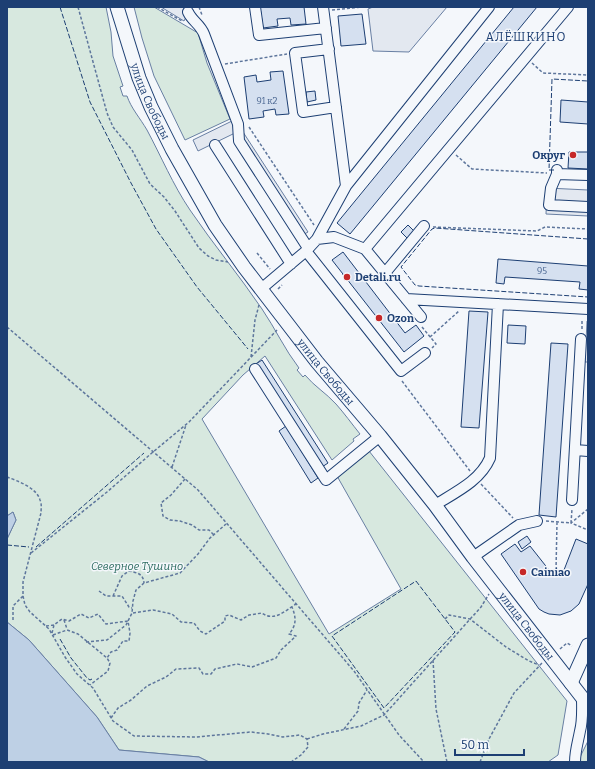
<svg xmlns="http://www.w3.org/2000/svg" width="595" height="769" font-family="Bitter,serif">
<rect width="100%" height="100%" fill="#f4f7fb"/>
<path fill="#d7e8df" stroke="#687fa3" d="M7 7H106L111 32 113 56 123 86 120 87 123 96H127C131 108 140 118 147 130 161 156 173 185 190 210 213 244 239 275 262 309 275 328 285 350 299 368L297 370 303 377 305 375C314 386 326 393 336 404 344 413 352 424 360 434L353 439 354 441 332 460 265 356 243 375 202 419 329 634 401 589 337 476 369 451 567 701 558 755 548 762H209L199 757 119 750 97 717 29 640 7 622V539L16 520 13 512 7 516Z
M134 7H154L198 33 207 63 230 119 185 140 154 76 142 38Z
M588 741V762H579V759Z"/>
<path fill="#e3e8f0" stroke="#687fa3" d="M161 7H191L184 21Z
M373 7H447L409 52 373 51 368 9Z
M232 121 237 132 198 151 193 140Z
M243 132 308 232 299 237 234 138Z
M547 188 588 190V216L546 214Z
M587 321H588V362H585Z"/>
<path fill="#bed0e5" stroke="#687fa3" d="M13 512 16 520 7 539V516Z
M7 622 29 640 97 717 119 750 199 757 209 762H7Z"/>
<path fill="#d5e0f0" stroke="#1d3f73" d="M260 7H304L306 24 291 25 290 18 277 19 278 26 263 28Z
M514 7H537L350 234 337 223Z
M362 14 366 44 341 46 338 16Z
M283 71 289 114 276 115 275 109 263 111 264 117 249 119 244 77 256 75 257 82 271 80 270 72Z
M315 91 316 100 307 102 306 92Z
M561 100 588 102V124L560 122Z
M569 152H588V169L568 168Z
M408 225 416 233 409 240 401 232Z
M343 252 405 333 416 325 424 336 404 352 332 260Z
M498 259 588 266V290L579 289 580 282 505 277 504 284 496 283Z
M469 311 488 312 479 428 461 427Z
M508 325 526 326 525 344 507 343Z
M551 343 568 344 556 517 539 515Z
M262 360 328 463 322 467 256 364Z
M286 426 318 478 311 483 279 431Z
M527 536 531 542 522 549 518 542Z
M576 539 588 544V584L579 604 571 611 560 615 549 614 544 612 539 609 501 554 515 544 521 552 530 546 549 570H564Z"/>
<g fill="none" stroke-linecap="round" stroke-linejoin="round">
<g stroke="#1d3f73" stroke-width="12">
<path id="minor" d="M255 7 259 35 326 28
M323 7 346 186
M188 12C192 21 200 24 204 34L238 124 239 141 308 248
M329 49 295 53 303 112 336 107
M215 145 291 264
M557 170V174L588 175
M557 174 551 188 549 205 588 207
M317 239 334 237 365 249 421 317
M365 249 568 7
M306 251 401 371 425 353
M385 273 424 226
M261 289 306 251 317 239 346 186 489 7
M406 299 588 309
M255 369 326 480 380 436
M575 450 588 451
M572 500 581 339
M435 505C456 492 480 481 490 458L498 304
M473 557 519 525 537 521
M575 762C575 751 578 742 580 731 583 720 582 708 582 697"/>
</g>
<g stroke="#1d3f73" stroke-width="15">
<g id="major">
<path id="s1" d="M117 7 139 78 151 107 172 149 215 225 244 267 317 362 380 436 435 505 473 557 588 705"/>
<path d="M571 683 588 645"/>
</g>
</g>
<path stroke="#5e769c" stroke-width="1.5" stroke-dasharray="3 2" stroke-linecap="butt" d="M78 7 107 113 113 127 132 150 150 184 164 197 175 211 199 248 208 256 216 260 228 262
M157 7 182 21
M199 7 202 15
M332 10 362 7
M532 63 543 73 588 75
M225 64 287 54
M249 127 314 225
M456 155 472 169 547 173
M433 227 537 231 545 227 588 229
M257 253 270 269
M343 274V275
M278 289 282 285
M7 327 198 490 354 671 399 735 424 762
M422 327 436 344 432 348
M582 329V319
M430 337 459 311
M251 357 255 320 259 305
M402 381 470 471
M172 467 186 425
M7 477C18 481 37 488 40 500 42 504 41 509 41 513L23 582V596L25 605 30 612 49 629 65 657 77 674 93 688 113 721 134 736 196 737 251 732 268 734 283 737 300 735 307 739 308 747 301 755 291 762
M185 479 171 495 161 503 163 516 170 520 180 521 192 525 199 530H209L214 535
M481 484 513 518
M7 487V477
M588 509 571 523 588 530
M546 521 571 523 572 509
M31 553 107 492 153 452 189 422 277 330
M556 570 557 522
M99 591 106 596H122L129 607 132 608
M113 596 122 576 129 571C137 573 143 573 144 583
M133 613 153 610 172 614 181 622 194 623 200 631 206 634 225 621V616L229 615 241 620 249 615 262 613C274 622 285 611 296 604
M445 619 449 615 470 619 506 647 529 661 539 665
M13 620V606L23 596
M64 620 67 629
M46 626 54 625
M52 633 54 625 62 619 69 621 81 614 89 618 98 614 106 624 128 621 130 633 129 641H123L117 650 111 652 107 658
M53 635 67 630 78 634 107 658 110 663 108 671 90 685
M86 642 107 640 126 625 132 613 133 601 136 590 144 583 180 573 198 554 210 538 226 524
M560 649 567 643 572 646
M433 660 436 709 447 762
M111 718 118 708 131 700 147 686 166 677 176 669 199 668 203 674H211L215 669 237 664 252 667 276 658 281 650 296 636 289 634C297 625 296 617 292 607
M344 729 358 711 359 703 367 690
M307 739 323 734 361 726 384 715 481 607 489 594
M480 762 489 739 514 693 542 663"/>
<use href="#minor" stroke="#f4f7fb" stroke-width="10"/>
<use href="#major" stroke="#f4f7fb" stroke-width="13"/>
<path stroke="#1d3f73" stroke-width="1" stroke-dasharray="5 2" stroke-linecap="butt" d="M60 7 90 102 131 183 156 229 197 287 248 349
M554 170H549L552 79 588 81
M588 239 435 228 432 229 401 267 415 285 419 286 588 297
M7 545 29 547
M36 547 144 453
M416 581 455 632 384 708 332 636Z
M60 639 71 658 87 678 90 680 92 679"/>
</g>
<g fill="#c62828" stroke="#f4f7fb" stroke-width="1.5">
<circle cx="573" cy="155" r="4"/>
<circle cx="347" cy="277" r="4"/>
<circle cx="379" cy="318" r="4"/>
<circle cx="523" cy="572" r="4"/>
</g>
<g text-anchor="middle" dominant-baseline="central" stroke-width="3" stroke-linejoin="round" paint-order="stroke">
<g font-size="9" fill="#4b6792">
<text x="267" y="101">91 к2</text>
<text x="542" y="271">95</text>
</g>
<g font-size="11" fill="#1d3f73" stroke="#f4f7fb">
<text stroke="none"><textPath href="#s1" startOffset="100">улица Свободы</textPath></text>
<text stroke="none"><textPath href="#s1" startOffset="424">улица Свободы</textPath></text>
<text stroke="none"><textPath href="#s1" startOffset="748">улица Свободы</textPath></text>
</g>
<g font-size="11" font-weight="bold" fill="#1d3f73" stroke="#f4f7fb" text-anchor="start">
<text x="565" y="155" text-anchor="end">Округ</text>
<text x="355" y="277">Detali.ru</text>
<text x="387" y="318">Ozon</text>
<text x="531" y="572">Cainiao</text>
</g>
<g font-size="11" font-style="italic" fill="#2c6c60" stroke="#f4f7fb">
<text x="137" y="566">Северное Тушино</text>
</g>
<g font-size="12" letter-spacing="1" fill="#1d3f73" stroke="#f4f7fb">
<text x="526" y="37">АЛЁШКИНО</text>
</g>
</g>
<rect width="595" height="769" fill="none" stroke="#1d3f73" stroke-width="16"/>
<path d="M455 749v6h69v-6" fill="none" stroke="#1d3f73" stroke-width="2"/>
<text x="461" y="749" font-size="12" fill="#1d3f73" stroke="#f4f7fb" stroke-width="3" paint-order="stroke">50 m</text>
</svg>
